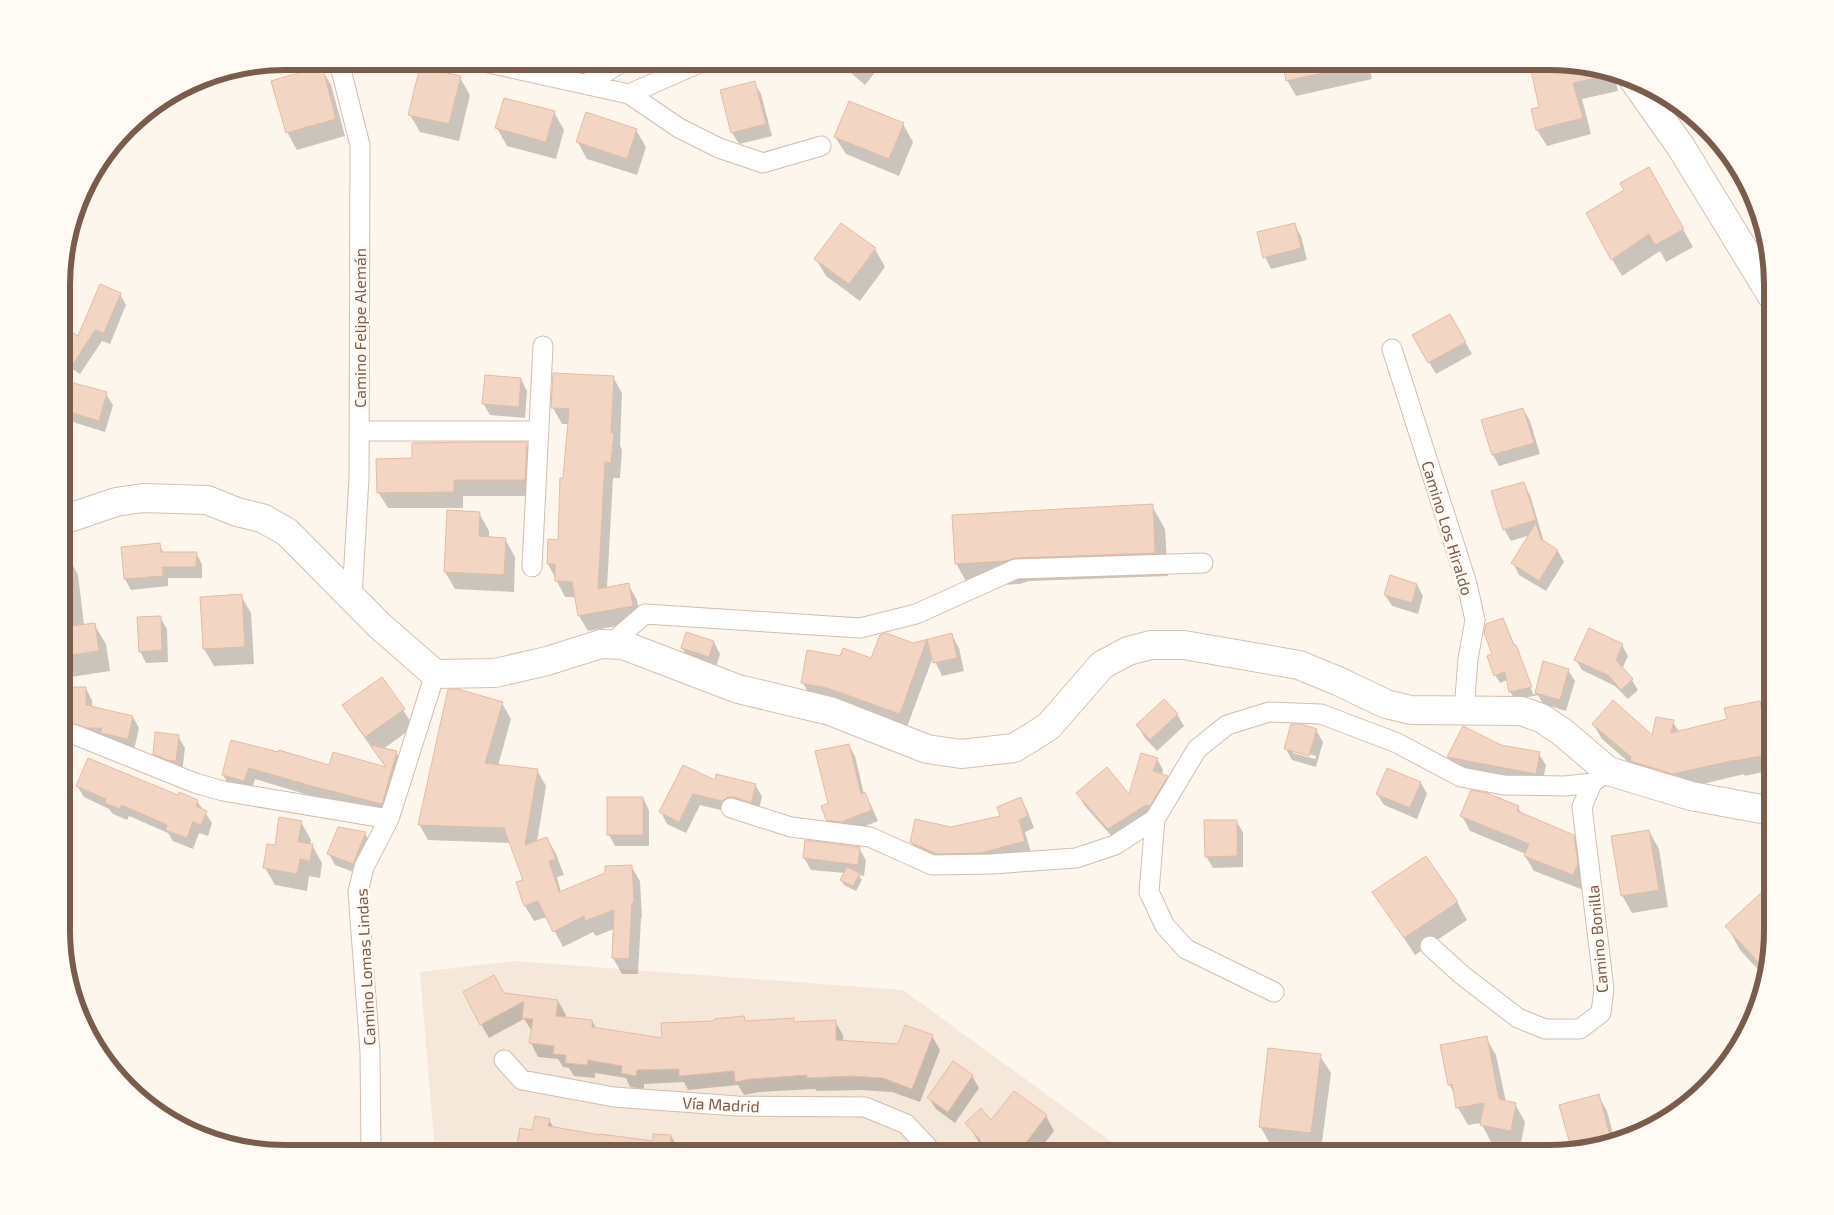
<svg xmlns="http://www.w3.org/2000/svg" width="1834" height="1215" font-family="'Exo 2',sans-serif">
<rect width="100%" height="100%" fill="#fdf6ec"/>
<path fill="#f5e8da" d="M514 961 903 990 1127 1153 435 1154 420 972Z"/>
<path fill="#0003" fill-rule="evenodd" d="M837 61H884L865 85Z
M1283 61H1368L1372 79 1296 96 1287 80Z
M1549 61 1613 72 1618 91 1582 99 1591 134 1547 146 1537 130 1532 110 1540 108Z
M321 68 331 85 345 136 297 150 287 132Z
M460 78 470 95 459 141 420 132 410 115Z
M754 83 761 94 772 136 739 144 732 133 722 91Z
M554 112 564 130 556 159 507 146 497 128Z
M903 124 913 142 899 176 846 154 835 137Z
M636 130 646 147 637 175 587 159 577 141Z
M1648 168 1693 247 1666 262 1660 251 1622 276 1612 259 1625 190Z
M1294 224 1301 236 1307 260 1271 269 1265 257Z
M875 249 885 267 860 301 826 276 816 259Z
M120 294 126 305 110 344 102 341 80 374 68 366 79 338Z
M1450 315 1472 354 1436 374 1414 336Z
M613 377 622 393 620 445 622 450 620 478H613L607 588 628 584 637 600 641 622 588 631 579 616 576 597H565L548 564 560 541 569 424H562L553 408Z
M521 379 527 391 525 418 490 415 483 403Z
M63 381 106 394 113 405 105 432 63 419Z
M1523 409 1530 421 1540 454 1499 466 1493 455 1483 421Z
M526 444 536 460 534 496H463V508H388L378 492 413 459Z
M1523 483 1530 495 1544 542 1558 551 1564 562 1546 591 1519 575 1513 563 1530 535 1511 541 1504 529Z
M1152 506 1165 529 1168 576 1029 581 1020 584 969 587 956 563Z
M479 513 489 531V538L505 539 515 557 514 592 455 589 445 572Z
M159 545 164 553H196L202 564V578H168V586L131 590 125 579Z
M67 554 78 575 84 625 94 624 106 644 110 671 71 677 63 662V555Z
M1417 585 1423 596 1418 614 1392 606 1385 595Z
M241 596 251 613 254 664 214 666 204 649Z
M160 617 167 629 168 662 146 663 140 651Z
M1503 619 1515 646 1520 653H1518L1533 694H1536L1544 663 1568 670 1575 681 1566 711 1543 704 1538 695 1515 700 1510 691 1508 680 1500 683 1495 675 1494 655Z
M951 634 959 648 964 671 942 676 933 657 907 727 810 696 803 683 840 657 872 659 913 644Z
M714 642 720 654 716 668 689 659 682 648Z
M1622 645 1628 656 1622 669 1632 680 1638 690 1628 699 1615 686 1582 670 1576 660Z
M382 678 414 727 383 749 396 752 403 764 388 814 315 797 255 779 251 792 230 787 223 775 232 741 330 766 387 769 354 723 344 705Z
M63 688 86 689 92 700V708L133 717 139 728 134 750 63 735Z
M1759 702 1768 718 1772 738V770L1745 776 1744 774 1682 789 1634 767 1602 739 1593 724 1653 737 1673 722 1679 732 1728 720Z
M502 703 511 719 498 766 537 770 546 786 537 842 547 838 556 854 564 875 557 877 561 892 631 866 640 881 642 918H641L638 974H622L613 958 614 929 596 936 593 932 563 947 547 917 534 921 525 906V880L511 843 428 840 419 824Z
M1177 714 1184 726 1157 751 1144 737 1138 725Z
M1316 730 1323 742 1316 767 1292 760 1286 749ZM1293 750 1316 756 1315 759 1293 753Z
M178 736 185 748 182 772 161 766 155 754Z
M848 745 855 756 864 794 871 805 878 821 848 833 834 831 827 820 829 804Z
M1500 746 1539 754 1546 765 1542 785 1455 768 1448 757Z
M1157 759 1163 770 1162 775 1167 777 1174 788 1156 817 1115 840 1084 805 1078 793 1130 796Z
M683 766 716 782 755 785 762 796 758 814 729 812 700 805 686 833 667 824 661 812Z
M1421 783 1427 794 1417 819 1384 805 1377 794Z
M77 786 179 797 197 801 212 823 208 836 199 833 193 849 173 841 168 833 129 816 127 820 113 814 109 809 84 797Z
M643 798 649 810V846H615L609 835Z
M1021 799 1027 810 1034 828 1025 832 1031 853 988 864 918 854 911 842 1002 817Z
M1518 807 1522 815 1573 836 1582 851 1585 880 1581 889 1534 871 1525 856 1526 854 1470 831 1462 816Z
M1236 821 1243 832V867L1213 868 1206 856Z
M301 822 311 840 310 845H312L322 863 320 878 309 876 307 891 275 885 265 868Z
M1649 831 1659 849 1668 907 1632 913 1622 895Z
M365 833 371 845 359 874 335 865 329 854Z
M859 848 866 860 864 876 859 875 862 880 856 891 844 885 841 880 845 873 811 870 804 858Z
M1772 885V944L1766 978 1740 950 1727 926Z
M1374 892 1457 902 1467 920 1415 955Z
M504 994 558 1001 566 1015 565 1018 592 1021 596 1029 663 1039 715 1022 743 1017 746 1022 793 1020 795 1023 835 1021 843 1035V1041L898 1045 932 1036 940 1050 920 1102 892 1092 860 1090 817 1091 815 1089 759 1092 744 1095 738 1085 688 1090 684 1082 644 1084V1089L630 1087 626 1078 595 1073V1078L574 1076 569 1068 563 1067 558 1059 538 1057 531 1043 532 1031 524 1019 489 1038 481 1024Z
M1486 1038 1496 1055 1506 1102 1515 1104 1525 1122 1520 1148 1491 1142 1481 1123 1468 1125 1458 1108 1455 1095 1449 1084Z
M1320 1056 1331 1073 1321 1150 1270 1144 1260 1126Z
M953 1063 972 1076 979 1088 955 1123 936 1109 929 1098Z
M1598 1095 1607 1111 1614 1138 1573 1150Z
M1046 1116 1054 1131 1037 1153H978L980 1144 967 1123Z
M549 1120 554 1128 601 1137 654 1142 671 1136 678 1148H761L763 1151 824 1148V1146L858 1147V1145L872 1144 878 1154H517L534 1131Z
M1295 1149 1298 1153H1284Z"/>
<path fill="#f3d5c3" stroke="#e6bba3" d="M1282 61H1344L1345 68 1286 81Z
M1529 61H1549L1618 73 1573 83 1583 118 1536 130 1531 109 1539 107Z
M322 66 336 119 286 133 271 81Z
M420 67 461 76 449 124 408 115Z
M755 81 766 124 731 133 720 90Z
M504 98 555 111 546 142 495 128Z
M849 101 904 123 889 159 834 137Z
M586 112 637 129 627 159 576 142Z
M1649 167 1684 229 1655 245 1649 234 1611 260 1586 213 1624 190 1620 183Z
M841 223 876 248 849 284 814 259Z
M1295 223 1301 248 1263 258 1257 232Z
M100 284 121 293 104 333 95 330 63 380 107 392 99 421 63 410V349L73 333 78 336Z
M1450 314 1466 342 1428 363 1412 335Z
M553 373 614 376 611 433H614L611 463 605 462 598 589 629 583 633 606 578 616 572 582 555 581V564H547L548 539 558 540 560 478H563L569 409 551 408Z
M485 375 521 378 519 407 482 404Z
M1523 408 1534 443 1492 455 1481 420Z
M480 442H527L525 480H454V492L377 493 376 459 412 458V443Z
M1524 482 1536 520 1503 530 1491 491Z
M1153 504 1155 553 1016 558 1006 561 955 564 952 515Z
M447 510 480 512 479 536 506 538 504 575 444 572Z
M1536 523 1541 539 1558 550 1539 581 1511 563Z
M160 543 161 552H197L196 567H162L163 576 124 579 121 547Z
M1390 575 1417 584 1412 603 1384 595Z
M242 594 245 647 203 649 200 597Z
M161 616 162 650 139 652 137 617Z
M1503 618 1514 645H1516L1532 687 1509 692 1505 672 1494 676 1487 656 1492 654 1484 633 1486 624Z
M95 623 99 651 63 656V627Z
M1589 628 1623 644 1616 660 1633 679 1621 690 1608 675 1574 660Z
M686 632 714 641 709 657 681 648Z
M886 633 913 643 952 633 957 658 933 663 927 639 900 714 827 688 801 683 807 650 840 656 843 648 871 658 880 635Z
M1543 661 1569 669 1560 700 1535 693Z
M382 677 405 709 365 737 342 705Z
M63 687H86V705L133 716 128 739 100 733 102 728H87L72 723 63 725Z
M448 689H458L503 702 485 763 538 769 525 845 547 837 556 859 549 861 559 892 605 873V866L632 865 634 903H632L629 959 612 958 614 910 585 921 584 916 553 932 538 901 524 906 516 882 523 880 504 828 418 825Z
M1164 699 1178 714 1150 740 1136 725Z
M1613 700 1652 735 1656 717 1674 720 1671 733 1727 719 1724 708 1760 701 1771 754 1735 761V760L1673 774 1630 761 1631 757 1592 724Z
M1291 724H1301L1317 729 1309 756 1284 749Z
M1463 726 1501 745 1540 752 1536 774 1447 757Z
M155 732 179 735 176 761 167 760 153 754Z
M231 740 278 752 279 750 329 765 333 752 386 767 370 745 397 751 382 804 308 785 249 768 244 781 222 775Z
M849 744 861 794 865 792 872 810 841 822 826 820 821 806 828 803 815 751Z
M1141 753 1158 758 1153 771 1168 776 1150 806 1146 805 1108 829 1076 793 1107 767 1129 794Z
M88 758 178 795 179 792 198 800 196 806 207 811 201 825 193 822 187 838 165 830 167 825 122 805 120 809 105 803 106 799 76 786Z
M683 765 715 780 716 774 756 784 751 803 734 797H728L722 801 693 794 679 822 659 812Z
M1387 768 1421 782 1410 808 1376 794Z
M1471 790 1487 793 1519 806 1517 811 1574 835 1578 864 1573 875 1524 856 1529 844 1460 816Z
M607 797H643V835H607Z
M1021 797 1028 816 1019 820 1025 841 981 853 937 854 910 842 915 819 951 827 1000 816 997 807Z
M279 817 302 821 298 842 313 844 310 861 300 859 297 874 263 868 267 844 275 845Z
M1204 820H1237V856L1205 857Z
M338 827 366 832 353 864 327 854Z
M1649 830 1659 890 1621 896 1611 836Z
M805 840 860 847 858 865 803 858Z
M1426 856 1458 902 1404 938 1372 892Z
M847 867 860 873 853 886 840 880Z
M1772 883V944L1767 972 1725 926Z
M494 975 504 993 558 1000 556 1016 592 1020V1027L662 1038 661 1023 714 1021V1019L744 1016 745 1021 794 1018V1022L836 1020V1040L898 1044 905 1025 933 1035 912 1089 883 1078 851 1076 807 1078V1075L751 1079 735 1082 734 1071 679 1076V1069L637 1070 636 1076 621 1073 622 1066 588 1060 587 1065 565 1063 566 1055 553 1054 554 1046 529 1043 533 1019 522 1018 524 1001 480 1025 463 992Z
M1487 1036 1499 1099 1516 1103 1511 1131 1480 1125 1484 1103 1456 1108 1452 1084 1448 1085 1440 1045Z
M1268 1048 1321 1054 1311 1133 1259 1127Z
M953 1061 973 1075 948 1112 927 1098Z
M1014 1091 1047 1115 1018 1153 967 1154 981 1141 965 1123 981 1108 991 1120Z
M1599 1094 1611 1139 1572 1151 1559 1105Z
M535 1116 550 1119 548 1126 600 1135V1134L653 1141V1134L671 1135V1143L678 1144 677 1154H515L520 1128 532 1130Z"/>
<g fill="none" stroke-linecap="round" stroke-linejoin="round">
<g stroke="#d1beb0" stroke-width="21">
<path id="street" d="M342 61 340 66 360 145 359 478 352 598
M480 61 629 94 704 61
M586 84 624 61
M629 94 679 128 719 148 763 163 821 146
M1392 349 1467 584 1475 620 1468 659 1464 711
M359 431H539
M532 567 543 346
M610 644 645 614 860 628 916 614 1016 569 1203 563
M73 734 195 783 223 791 389 819
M731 808 791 827 870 837 932 865 992 864 1076 858 1115 845 1155 819
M1430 946 1462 975 1518 1018 1545 1029H1580L1601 1013 1604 989 1582 807 1592 783
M1274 992 1186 949 1165 926 1149 892 1155 819 1197 749 1227 725 1269 712 1321 714 1397 743 1461 777 1504 785 1565 786 1592 783 1608 771
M504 1060 522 1080 614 1097 737 1106 865 1107 906 1124 934 1154
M371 1154 370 1052 358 892 364 867 389 819 435 674"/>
</g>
<g stroke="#d6c0b0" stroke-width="30">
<path id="secondary" d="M1633 79 1681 147 1772 296
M63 520 116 502 143 498 207 500 237 512 262 518 287 532 379 625 435 674 495 673 547 661 601 644 623 645 738 689 830 711 927 749 961 754 1014 748 1032 737 1049 726 1102 665 1128 651 1151 645H1184L1299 665 1338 681 1386 704 1411 710 1521 711 1541 718 1561 731 1608 771 1691 796 1772 811"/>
</g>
<use href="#street" stroke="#fff" stroke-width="19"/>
<use href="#secondary" stroke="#fff" stroke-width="28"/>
</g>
<g text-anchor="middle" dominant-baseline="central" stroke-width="5" stroke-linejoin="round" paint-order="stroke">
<g font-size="16" fill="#7a5c4d" stroke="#fffaf3">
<text transform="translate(359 328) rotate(-90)">Camino Felipe Alemán</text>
<text transform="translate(1448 528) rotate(73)">Camino Los Hiraldo</text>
<text transform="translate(1597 939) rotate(-95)">Camino Bonilla</text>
<text transform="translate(365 967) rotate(-93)">Camino Lomas Lindas</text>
<text transform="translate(721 1104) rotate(3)">Vía Madrid</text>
</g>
</g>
<path d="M0 0H1834V1215H0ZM285 70H1549A215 215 0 0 1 1764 285V930A215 215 0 0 1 1549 1145H285A215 215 0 0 1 70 930V285A215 215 0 0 1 285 70Z" fill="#fffaf3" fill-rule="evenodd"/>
<path fill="none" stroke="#7a5c4d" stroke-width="6" d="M285 70H1549A215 215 0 0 1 1764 285V930A215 215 0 0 1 1549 1145H285A215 215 0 0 1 70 930V285A215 215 0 0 1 285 70Z"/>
</svg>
